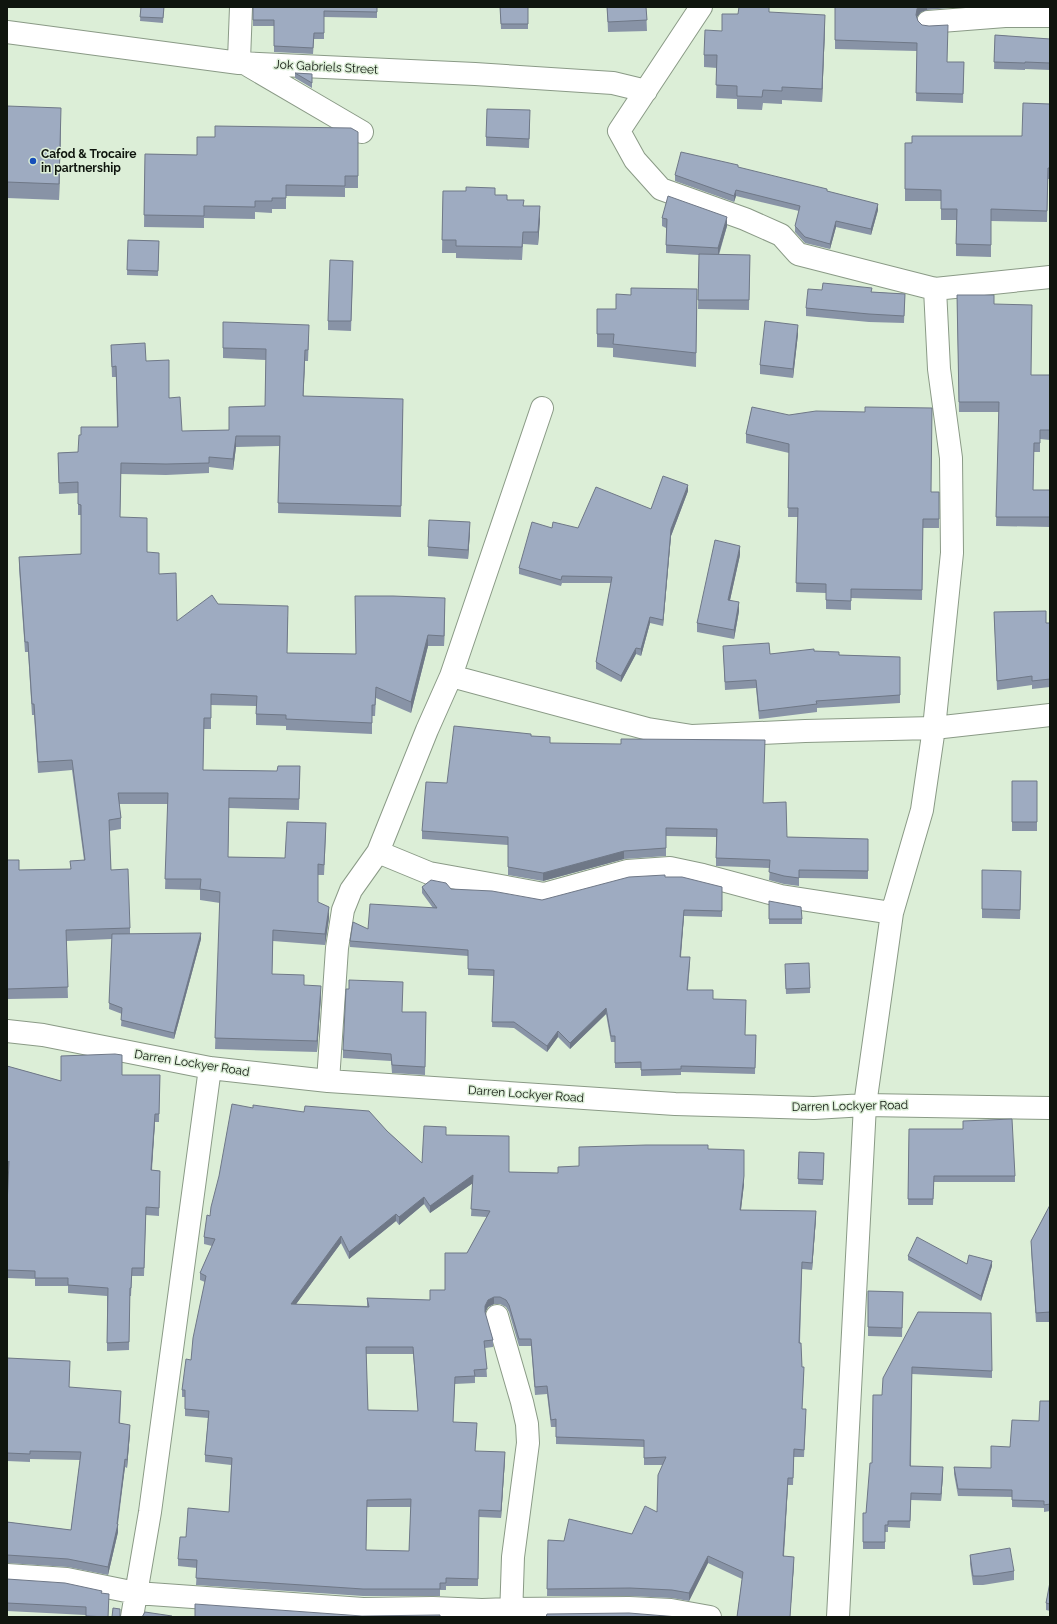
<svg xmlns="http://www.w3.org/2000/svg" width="1057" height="1624" font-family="Raleway,sans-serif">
<rect width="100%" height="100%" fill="#dceed7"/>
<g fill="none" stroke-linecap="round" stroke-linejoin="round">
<g stroke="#8a9a86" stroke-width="24">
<path id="street" d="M241 7 239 60 362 132
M701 7 619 131 635 160 661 189 745 219 781 235 798 254 935 289
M928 22 1005 16H1050
M7 32 239 63 475 74 613 83 646 91
M451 676 648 729 692 736 805 731 934 728 1050 715
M378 852 429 873 544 894 627 871 670 868 703 875 781 896 892 913
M7 1031 43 1035 210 1068 328 1081 675 1104 814 1108 865 1105 1050 1108
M328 1081 337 948 343 910 351 890 378 852 427 730 451 676 542 408
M497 1316 522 1402 527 1424 528 1443 513 1557 511 1617
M7 1575 67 1579 136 1593 363 1609 433 1608 482 1610 511 1609 629 1608 671 1610 710 1617
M132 1617 150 1512 210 1068
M838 1617 865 1105 892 913 922 810 934 728 952 553 951 458 939 369 935 289 1050 277"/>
</g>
<use href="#street" stroke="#fff" stroke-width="22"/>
</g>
<path fill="#8893a6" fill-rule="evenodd" d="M141 7H164L163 23 140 21Z
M253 7H377V18L324 17V39H314L313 54 274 52V26H253Z
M500 7H528V29H501Z
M607 7H646L647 31 608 32Z
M835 7H960L927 10 921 12 917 17 918 21 947 62H964L963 103 916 101 917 51 835 49Z
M769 13 825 28 822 102 782 100V104L763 103 762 110 737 109V99L716 98 717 68 704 67V55L722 31 738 14Z
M995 35 1050 39V70L1025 69V70L994 69Z
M295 73 312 74V88L295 78Z
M1050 104V179H1048L1047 222 991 221V257L956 256V220H941V201H905V143L1022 136Z
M7 106 61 124 59 200 7 198Z
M530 119 529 148 486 146V137Z
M358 132V188H345V197L286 196V209H272V213L255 212V219L204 218V228L144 227 145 154 197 155 215 137Z
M738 168 827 192 878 210 871 235 836 227 830 249 805 243 795 232V226L799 211 736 196 734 202 675 181V175Z
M443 191 495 195 524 206 540 219 538 245 523 244 522 260 456 258V253H442Z
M662 218 727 226 719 255H750L749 310 698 309 699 255 666 253V228L662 226Z
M128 240 159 241 158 276 127 275Z
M353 270 351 331 328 330V321Z
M697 289 696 367 613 357V348L597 347V309H616L631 295Z
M872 292 905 294 904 323 869 322 806 316V308Z
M957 295 994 304 1031 375H1050V440L1040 439V452H1034L1033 490H1050V527L996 526 999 412H959Z
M798 334 793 378 760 374V365Z
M309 336 308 361H305L303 396 403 409 401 517 278 513 279 446 236 447 233 470 209 467V473L166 475 121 474 120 517 147 552 159 574 177 621 218 604 288 617 287 653 355 654 445 609 444 646H428L411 713 376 698 375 716H372V734L286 730V726L256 725V706L211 705V729H204L203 770 277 771 300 766 299 810 229 808 228 857 285 858 326 834 324 875H318V902L329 918 325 945 273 941 272 974 304 985 321 996 317 1052 215 1049 220 903 200 900V890L165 889 168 804H119L121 818V829L109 831 111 870 130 928V934L201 939 174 1039 121 1026 122 1014 109 1009 112 939 66 941 68 998 7 999V860L19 870 70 869 84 860 72 770 38 773 34 715H32L28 652H25L19 568V557L81 554V515H78V493L59 494 58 453 78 452 81 435 117 427 116 377H112L111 345 146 361 169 397 182 431 229 430V407L265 406 266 360 223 358V348Z
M752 407 931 492H939V528H923L922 600 851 598V610L826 609V593L796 592 798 517H788L789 453 746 443V434Z
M688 491 671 536 663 626 650 623 641 656 636 654 621 682 596 669V662L611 583H562L561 586 519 574V568L578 528 651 509Z
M470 532 468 559 428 556V547Z
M740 555 730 600 739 611 734 639 697 632V623Z
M994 612 1046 623H1050V687L1032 689V685L997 690Z
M723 646 770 654 814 651 839 655 900 657V703L817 708V712L759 719 756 688 725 690Z
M531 736 550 743 764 803 787 837 868 839V879L799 878V886L784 884 769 880 770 868 716 866V837L666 836V856L624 859 543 881 508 875V845L422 839V831L447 783Z
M1012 781H1037V831H1012Z
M982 870 1021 880 1020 919 982 918Z
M665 877 722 887V917L684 916 681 957 690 963 688 990 713 999 745 1035H756L755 1074 681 1072V1075L641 1076V1068H615V1042H611L606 1014 570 1049 558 1037 547 1052 514 1028 492 1027 494 976 468 975V956L350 947V941L368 929 433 908 422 893V887L451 889 542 900Z
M769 901 802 919V924H769Z
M785 969 810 988V993L786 994Z
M402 1012H426L425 1075 392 1073 391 1061 343 1058V1050Z
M7 1066 61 1081 122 1075H160L159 1122H155L152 1170 160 1171 159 1216 146 1215 144 1276H132L131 1296H130L129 1350 107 1351V1296L68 1293V1286H35V1279L7 1278V1206L9 1170 7 1171Z
M909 1129 1015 1176V1182H934L933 1205H908Z
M387 1131 422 1163 446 1135 509 1172 558 1173 579 1166 708 1149 744 1184 741 1210 816 1218 812 1270 802 1269 800 1343 802 1367 804 1374 802 1409 806 1416 804 1457H794L793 1485H788L784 1556 794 1564 790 1617H737L742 1579 708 1563 689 1601 672 1598 630 1596H547L548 1540 564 1541 632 1534 657 1512 663 1465H644V1447L556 1444V1427H551L547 1394 535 1395 531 1346H519L509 1312 506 1307 500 1304H494L488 1307 485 1313 493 1340V1347L485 1348 487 1377H475V1383L455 1384 453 1422 477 1430 475 1451 505 1459 501 1518 479 1517 478 1586H446V1590H440V1596H363L196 1585 197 1568 178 1566V1559L186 1537 229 1512 231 1465 205 1462V1455L208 1418 185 1416V1397H182V1390L191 1360 205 1282 200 1280V1273L212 1246 204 1244V1237L210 1216ZM473 1183 471 1216 487 1217 467 1253 445 1290 430 1300 367 1298V1306L296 1304 341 1243 349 1259 396 1221 399 1225 424 1204 430 1213ZM366 1354H413L418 1411 368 1410ZM367 1507H411L409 1551 366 1550Z
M799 1152 824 1153 823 1185 798 1184Z
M1050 1205V1322H1036L1031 1250V1241Z
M908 1256 967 1264 992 1266 981 1301 908 1260Z
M868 1291 903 1292 902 1337 868 1336Z
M918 1312 992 1371V1378L912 1374 911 1466 943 1474 941 1501 911 1500 910 1528 888 1527V1532H885V1549H863V1513H866L872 1463Z
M7 1358 70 1369 69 1387 121 1399 120 1423 130 1433 127 1468 125 1467 118 1524V1532L108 1575 68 1567 7 1563V1522L71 1530 80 1460 30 1459V1462L7 1461Z
M1050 1401V1511L1044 1512V1508L1012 1507V1497L958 1496 954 1474V1467L991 1468 1010 1447 1039 1421Z
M970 1555 1014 1571V1580L983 1585H973L970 1564Z
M7 1579 102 1593 109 1602 108 1617H86V1615L7 1611Z
M1050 1582V1611L1046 1610V1603Z"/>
<path fill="#6f7887" d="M918 7H927V10L921 12 917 17 916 15 917 9Z
M825 15V28L822 102V89Z
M61 108V124L59 200V184Z
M736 190V196L734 202V196Z
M878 204V210L871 235V229Z
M540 206V219L538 245V232Z
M727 217V226L718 256V248Z
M836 221V227L830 249V244Z
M798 325V334L793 378V369Z
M305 350V361L303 407V396Z
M236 436V447L233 470V459Z
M688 485V491L671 536 663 626V620L671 529Z
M470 522V532L468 559V550Z
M740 546V555L728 609V600Z
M445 598V609L444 646V636Z
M739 602V611L734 639V630Z
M650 617V623L641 656V649Z
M428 635V646L411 713V702Z
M636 648V654L621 682V676Z
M624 851V859L543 881V873Z
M329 907V918L325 945V934Z
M684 910V916L680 962V957Z
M201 933V939L174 1039V1033Z
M321 986V996L317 1052V1041Z
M606 1008V1014L570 1049V1043Z
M558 1031V1037L547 1052V1046Z
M155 1114V1122L151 1178V1170Z
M9 1161V1169L7 1171V1163Z
M473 1175V1183L430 1213V1206Z
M744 1176V1184L740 1217V1210Z
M424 1197V1204L399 1225V1217Z
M816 1211V1218L812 1270V1263Z
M396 1214V1221L349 1259V1252Z
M341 1236V1243L291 1311V1304Z
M992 1261V1266L981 1301V1296Z
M494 1297V1304L488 1307 485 1313V1306L488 1300Z
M130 1425V1433L127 1468V1460Z
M505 1452V1459L501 1518V1511Z
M125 1459V1467L117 1526 118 1524V1532L108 1575V1567L117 1524Z
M943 1467V1474L941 1501V1494Z
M788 1478V1485L783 1563V1556Z
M708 1556V1563L689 1601V1593Z
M794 1557V1564L790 1617Z"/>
<path fill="#9eabc1" stroke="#6f7887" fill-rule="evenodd" d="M141 7H164L163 18 140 17Z
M253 7H377V12L324 11V33H314L313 48 274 46V20H253Z
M500 7H528V24H501Z
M607 7H646L647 20 608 22Z
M739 7H769V12L825 15 822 89 782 87V91L763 90 762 97 737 96V86L716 85 717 55H704L705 30 722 31V14H738Z
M835 7H918L917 9 916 15 918 21 922 25 929 26 948 25 947 62H964L963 94 916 93 917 43 835 40Z
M995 35 1050 39V63L1025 62V63L994 62Z
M295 73 312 74V83Z
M1023 103 1050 104V168H1048L1047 211 991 209V245L956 244 957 209H941V190L905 189V143H912V136H1022Z
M7 106 61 108 59 184 7 182Z
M487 109 530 110 529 139 486 137Z
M215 126 351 128 358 132V176H345V186L286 185V198H272V201H255V207L204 206V216L144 215 145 154 197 155V137H215Z
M681 152 738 165V167L827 189V191L878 204 871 229 836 221 830 244 805 237 795 226 800 206 736 190 734 196 675 175Z
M466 187 495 188V195H507V200H524L523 206H540L538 232H523L522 247 456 246V240H442L443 191H466Z
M668 196 727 217 718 248 666 245 667 219 662 218Z
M128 240 159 241 158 271 127 270Z
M699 254 750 255 749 300H698Z
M330 260 353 261 351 321H328Z
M823 283 872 288 871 292 905 294 904 316 869 314 806 308 808 289 822 290Z
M631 288 697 289 696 353 613 344 614 334H597V309H616V294L631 295Z
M957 295H994V304L1032 305 1031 375H1050V430H1040V443H1034L1033 490H1050V517H996L999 402H959Z
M765 321 798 325 793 369 760 365Z
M223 322 309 325 308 350H305L303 396 403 399 401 506 278 503 280 436H236L233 459 209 457V463L166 464 121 463 120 517 147 518V552L159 553V574L176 573 177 621 212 595 218 604 288 606 287 653 356 654 355 596H393L445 598 444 636 428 635 411 702 376 687 375 705H372V723L286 719V715L256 714 257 696 211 694V718H204L203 770 277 771 278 766H300L299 799 229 798 228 857 285 858 287 822 326 823 324 865 318 864V902L329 907 325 934 273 930 272 974 304 975V985L321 986 317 1041 215 1038 220 892 200 889 201 879H165L168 793H118L121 818 109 820 111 870 128 869 130 928 66 930 68 987 7 989V860H19V870L71 869 70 861 85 860 72 760 38 762 34 704H32L28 642H25L19 557 81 554V505L78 504V482L59 483 58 453 78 452 79 435H81V427H118L116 366 112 367 111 345 145 343 146 361 169 360V398L180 397 182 431 229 430V407L265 406 266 349 223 348Z
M752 407 789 415 816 411 865 412V407L932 408 931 492H939V519H923L922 590 851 589V601L826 600V584L796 583 798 508H788L789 444 746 434Z
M663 476 688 485 671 529 663 620 650 617 641 649 636 648 621 676 596 662 612 577 562 576 561 580 519 568 532 522 552 528 553 522 578 528 596 487 651 509Z
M429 520 470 522 468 550 428 547Z
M715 540 740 546 728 600 739 602 734 630 697 623Z
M1046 611V623H1050V679L1032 681V676L997 681 994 612Z
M769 643 770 654 814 649V651L839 652V655L900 657V695L816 701 817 704 759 711 756 680 725 682 723 646Z
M454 726 531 734V736L550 737V743L621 744V739L765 740 763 803 786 802 787 837 868 839V871L799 870V878L784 876 769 872 770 860 716 858 717 829 666 828V848L624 851 543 873 508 867V837L422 831 426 782 447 783Z
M1012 781H1037V822H1012Z
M982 870 1021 871 1020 910 982 909Z
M665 875V877H682L722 887V911L684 910 680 957H690L687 990H713V999L746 1000 745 1035H756L755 1068 681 1066V1069L641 1070V1062L615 1063V1036H611L606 1008 570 1043 558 1031 547 1046 514 1022H492L494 970 468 969V950L350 941 353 922 368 929 370 904 437 908 422 887 431 880 446 883 451 889 492 891 542 900 629 877Z
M769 901 801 907 802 919H769Z
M201 933 174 1033 121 1020 122 1008 109 1003 112 934Z
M809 963 810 988 786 989 785 964Z
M349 980 403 982 402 1012H426L425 1067 392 1065 391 1054 343 1050 346 989H349Z
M115 1054 122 1055V1075H160L159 1114H155L151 1170 160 1171 159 1208 146 1207 144 1268H132L131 1288H130L129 1342 107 1343 108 1288 68 1285V1278H35V1271L7 1270V1206L9 1161 7 1163V1066L61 1081V1056Z
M232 1104 253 1108V1105L304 1112 305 1106 369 1111 387 1131 422 1163 424 1126 446 1127V1135L509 1136V1172L558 1173V1167L579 1166V1147L646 1145H708V1149L744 1150V1176L740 1210 816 1211 812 1263 802 1262 799 1343H801L802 1367H804L802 1409H806L804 1450 794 1449 793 1478H788L783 1556 794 1557 790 1617H793H737L743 1572 708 1556 689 1593 672 1590 630 1588 547 1589 548 1540 564 1541 569 1519 632 1534 645 1506 657 1512 658 1475 666 1457 644 1458V1440L556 1437V1419L551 1420 547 1386 535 1387 531 1339H519L509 1305 506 1300 500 1297H494L488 1300 485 1306V1312L493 1340 484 1341 487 1369 474 1370 475 1376 455 1377 453 1422 477 1423 475 1451 505 1452 501 1511 479 1510 478 1579 446 1578V1583H440V1589H363L196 1578 197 1560 178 1559 180 1537H186L188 1508 229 1512 232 1458 205 1455 209 1411 185 1409V1390H182L186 1359 191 1360 193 1338 206 1276 200 1273 215 1239 204 1237 207 1215 210 1216 211 1207 219 1176ZM473 1175 471 1209 490 1211 467 1253H445V1290H430V1300L367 1298 369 1307 291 1304 341 1236 349 1252 396 1214 399 1217 424 1197 430 1206ZM366 1347H413L418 1411 368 1410ZM411 1499 409 1551 366 1550 367 1500Z
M1012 1119 1015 1176H934L933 1199H908L909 1129H963V1121Z
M799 1152 824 1153 823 1180 798 1179Z
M1050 1205V1312L1036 1313 1031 1241Z
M917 1237 967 1264 969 1255 992 1261 981 1296 908 1256Z
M868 1291 903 1292 902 1328 868 1327Z
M918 1312 991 1313 992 1371 912 1367 910 1466 943 1467 941 1494 911 1493 910 1521H888V1525H885V1542H863V1513H866L870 1463H872L873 1395H882L883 1378Z
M7 1358 70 1361 69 1387 121 1391 119 1423 130 1425 127 1460 125 1459 117 1524H118L108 1567 68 1559 7 1555V1522L71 1530 81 1452 30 1451V1454L7 1453Z
M1040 1401H1050V1504L1044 1505V1501L1012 1500V1490L958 1489 954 1467 991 1468V1446L1010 1447 1012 1420 1039 1421Z
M1010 1548 1014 1571 983 1576H973L970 1555Z
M7 1579 65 1583 102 1591 101 1593 109 1594 108 1617 86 1616V1607L7 1603Z
M1050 1582V1604L1046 1603Z
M195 1604 362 1616 440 1615V1617H195Z
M113 1608 120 1609V1616L121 1617H112Z
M145 1612 172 1616V1617H142Z
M629 1613 678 1617H546L547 1614Z"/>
<circle fill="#164eba" stroke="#dceed7" stroke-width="1.5" cx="33" cy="161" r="4"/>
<g text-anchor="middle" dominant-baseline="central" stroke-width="3" stroke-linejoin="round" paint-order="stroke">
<g font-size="12" fill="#0f150e" stroke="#dceed7">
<text transform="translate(326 67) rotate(3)">Jok Gabriels Street</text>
<text transform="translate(192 1063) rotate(9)">Darren Lockyer Road</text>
<text transform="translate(526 1094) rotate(4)">Darren Lockyer Road</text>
<text transform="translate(850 1106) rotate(-1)">Darren Lockyer Road</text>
</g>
<g font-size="12" font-weight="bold" fill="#0f150e" stroke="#dceed7" text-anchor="start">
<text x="41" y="154">Cafod &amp; Trocaire<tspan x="41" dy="14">in partnership</tspan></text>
</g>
</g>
<rect width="1057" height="1624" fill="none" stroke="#0f150e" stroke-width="16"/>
</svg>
